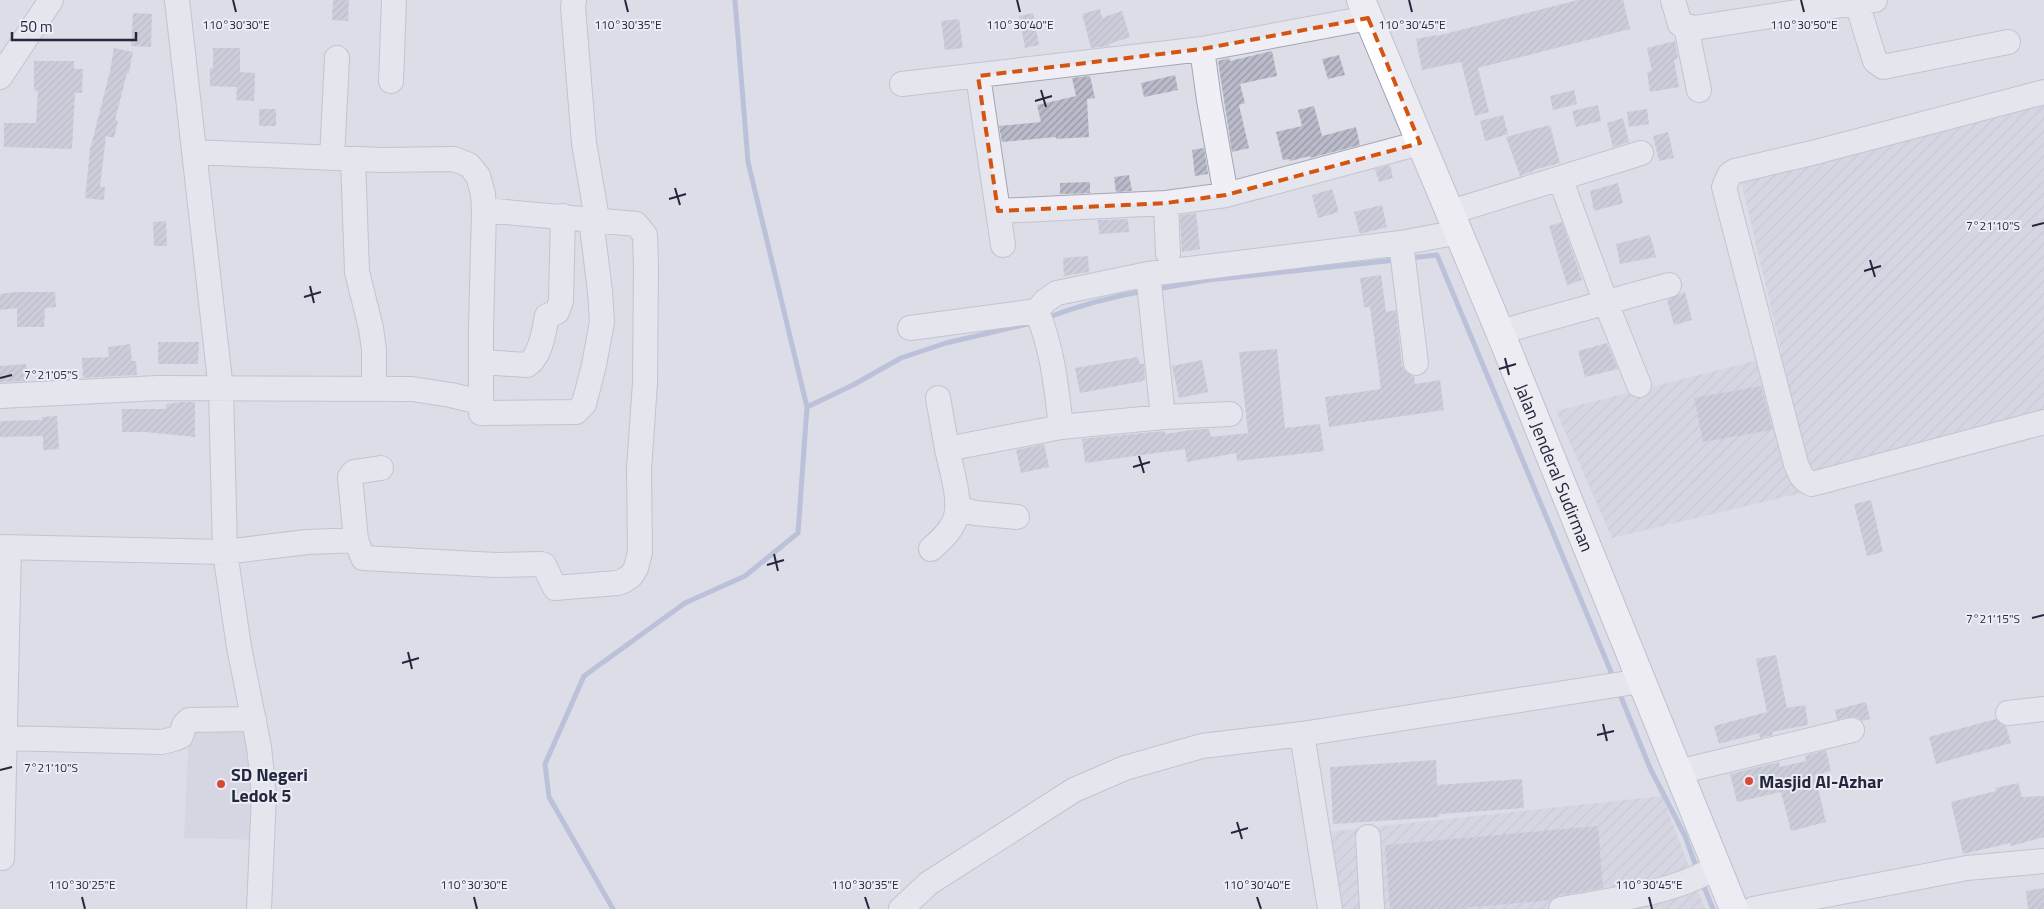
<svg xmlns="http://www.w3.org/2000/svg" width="2044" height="909" font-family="'Titillium Web',sans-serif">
<defs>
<pattern id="industrial-furrows" width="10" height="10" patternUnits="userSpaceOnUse" patternTransform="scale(1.25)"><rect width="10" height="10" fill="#cecfdc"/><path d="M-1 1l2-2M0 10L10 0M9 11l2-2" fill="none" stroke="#b1b2be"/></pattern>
<pattern id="building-hatch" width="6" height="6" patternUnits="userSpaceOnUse" patternTransform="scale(1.25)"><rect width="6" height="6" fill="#b9bbca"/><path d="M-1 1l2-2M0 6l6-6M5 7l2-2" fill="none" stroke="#9698a5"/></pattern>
</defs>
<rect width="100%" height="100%" fill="#dcdde7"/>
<path fill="#cecfdc" d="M189 729H252L261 840 184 838Z"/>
<path fill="url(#industrial-furrows)" d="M2044 103V435L1612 538 1556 411 1782 354 1740 177Z
M1662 796 1705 909H1339L1327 832Z"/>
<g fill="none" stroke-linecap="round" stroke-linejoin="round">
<path stroke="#94a0ca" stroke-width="5" d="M1410 258 1437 255 1614 679
M1157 289 1208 280 1396 260
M1046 318C1078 306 1110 297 1144 291
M807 407 853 385 901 358 946 343 1036 322
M1619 692 1650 768 1685 836 1697 869
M1702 882 1713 909
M613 909 549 797 545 764 584 676 685 603 745 576 798 533 807 407 748 162 735 0"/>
</g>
<path fill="url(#building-hatch)" d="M333 0H349L348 21 332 20Z
M1578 0H1623L1630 29 1478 68 1489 112 1475 116 1461 62 1422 70 1416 39 1437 35V36Z
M1100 9 1102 18 1122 11 1130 37 1109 44V46L1091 48 1082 14Z
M133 13 152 14 151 47 131 46Z
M1033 13 1039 45 1025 48 1019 16Z
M959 19 963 48 945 50 941 21Z
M1675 41 1678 58 1674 60 1679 87 1650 92 1647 72 1652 71 1647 48Z
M114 48 133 52 129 73H127L115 120 118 121 114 138 106 136 100 187H105L104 200 85 198 90 150 110 71Z
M213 48H240V72L255 73 254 101 236 100 237 87 210 86V68H213Z
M1272 51 1277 76 1240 84 1245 103 1239 105 1249 148 1232 152 1218 61 1229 58 1230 61Z
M1339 55 1345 75 1328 79 1322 59Z
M34 61H74V69H83L82 93H75L72 149 4 147V123H36L38 91 34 90Z
M1175 75 1178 90 1144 97 1141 83Z
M1090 76 1095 98 1087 99 1089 137 1056 139V137L1002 142 999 126 1041 122 1037 105 1076 96 1072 78Z
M1574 90 1577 104 1553 110 1550 96Z
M1598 105 1601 121 1576 127 1572 111Z
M1314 106 1322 136 1356 127 1360 145 1310 158V156L1290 161 1289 159 1283 160 1276 132 1302 126 1298 110Z
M259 109H276V126H259Z
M1647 109 1649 124 1629 127 1627 112Z
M1503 115 1508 134 1485 141 1480 121Z
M1623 118 1629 142 1613 147 1607 123Z
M1550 125 1560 163 1533 170 1534 171 1520 176 1506 137Z
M1668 132 1674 158 1659 161 1653 136Z
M1204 148 1208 174 1195 176 1192 150Z
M1390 165 1393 178 1379 182 1375 169Z
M1129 175 1132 191 1116 192 1114 177Z
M1090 182V193L1060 194V183Z
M1618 183 1623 203 1594 211 1590 191Z
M1332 189 1339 212 1318 218 1312 195Z
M1382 205 1387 227 1360 234 1354 212Z
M1196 213 1200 249 1182 252 1180 215Z
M1128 219 1129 232 1099 234 1098 220Z
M166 221 167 246H154L153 222Z
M1562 222 1582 280 1567 285 1549 226Z
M1650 235 1656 257 1620 264 1616 244Z
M1088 256 1089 272 1064 276 1063 258Z
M1381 275 1386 312 1396 310 1402 365 1405 371 1414 376 1415 384 1440 380 1444 410 1329 427 1325 397 1381 389 1370 307H1364L1360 278Z
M16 292H55L56 307 45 308 44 327H17V308L0 310V294Z
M1685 292 1692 320 1674 325 1667 300Z
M158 342H199L198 364H158Z
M1607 343 1618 369 1585 377 1578 351Z
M130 344 132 361H136L137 375 83 378 82 358 109 357 108 347Z
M1277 349 1285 428 1320 424 1324 451 1237 461 1236 453 1187 462 1185 449 1085 463 1082 439 1164 431 1166 434 1191 430 1209 429 1211 437 1248 433 1239 352Z
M1138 357 1140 364H1144L1145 379 1143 380V381L1080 393 1075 368Z
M1202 360 1208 392 1179 398 1172 366Z
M26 364 28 381 0 382V366Z
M1761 386 1773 430 1703 442 1694 398Z
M182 402H195V437L146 432H122V409H166V404Z
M57 416 59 449 43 450V436L0 437V421L42 420V417Z
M1044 444 1049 467 1021 473 1016 450Z
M1871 500 1883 552 1867 556 1854 504Z
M1776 655 1787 708 1805 705 1808 725 1772 732 1773 735 1760 738 1759 733 1719 744 1714 726 1767 712 1756 659Z
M1866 702 1870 719 1862 721 1856 717H1849L1837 720 1835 710Z
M1996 719 2002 725 2006 726 2011 743 1936 764 1929 737Z
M1826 750 1831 771 1815 775 1826 822 1791 831 1781 792 1737 802 1730 774 1779 762 1780 767 1806 761 1805 756Z
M1436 760 1437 785 1522 779 1524 808 1439 814V817L1333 824 1330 767Z
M2018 783 2022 797 2044 796V837L2011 846 2010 843 1963 854 1951 802 1996 791 1995 788Z
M1598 826 1603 888 1559 895 1551 900 1454 909H1390L1385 845Z
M2044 888V909H2028L2026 891Z"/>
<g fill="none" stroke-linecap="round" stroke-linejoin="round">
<g stroke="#a5a6b4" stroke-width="26">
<path id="minor" d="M177 0 221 390 225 552 239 647 259 747 264 795 259 909
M574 0 573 7 584 143 597 219
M1673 0 1680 24 1694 28 1875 0
M1856 0 1875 61 1883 67 2008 42
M1686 27 1699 90
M1202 49 1209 100 1226 195
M978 76 1003 245
M0 77 51 0
M391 81 394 0
M902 84 1202 49 1368 18
M2044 92 1812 153 1735 171 1730 174 1724 187 1796 464C1800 474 1802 480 1812 484L2044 422
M194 152 381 160 454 159 469 165 478 176 483 194 484 210 481 328V413L576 412 584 404 594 365 602 322 600 291 591 219
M332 158 337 58
M353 159 357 272 371 328 374 350V389
M1560 178 1606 303 1639 385
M1166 203 1168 253
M998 211 1166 203 1226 195 1420 143
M1451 212 1641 153
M1401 243 1416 363
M1148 274 1163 417
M910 328 1037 311
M1500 332 1669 285
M481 362 527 365C541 357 544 330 547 316L557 312 561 301 563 216
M0 396 158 388 412 389 451 395 480 402
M938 398 947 449
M1230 414 1163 417 1061 427C1056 385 1053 351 1037 311L1045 301 1057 293 1148 274 1401 243 1459 232
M958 508 975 513 1017 517
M356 540 350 477 354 472 381 468
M0 547 225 552 307 542 356 540 363 558 496 565 541 564 544 565 555 588 617 583 623 581 631 576 636 568 640 552 639 470 645 382 646 266 645 235 636 224 484 210
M931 549C940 541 949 533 954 522 963 503 951 469 947 449L1061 427
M2008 713 2044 709
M1302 734 1330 909
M4 738 162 742 174 739 181 736 184 725 189 720 254 719
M1678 772 1852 730
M1368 837 1372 909
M2 858 9 548
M901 909 929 883 1074 790 1125 768 1202 746 1302 734 1641 681
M1561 909C1611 900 1673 894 1716 867
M1753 909 1967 868 2044 861"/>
</g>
<g stroke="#9a9eb4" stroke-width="30">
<g id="major">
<path id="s1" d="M1361 0 1500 332 1734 909"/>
</g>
</g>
<use href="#minor" stroke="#efeff5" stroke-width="24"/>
<use href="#major" stroke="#fff" stroke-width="28"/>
</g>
<path d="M0 0H2044V909H0ZM1368 18 1420 143 1226 195 1166 203 998 211 978 76 1202 49Z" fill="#dcdde7" fill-opacity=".55" fill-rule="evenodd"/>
<path fill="none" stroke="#d45411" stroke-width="4" stroke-dasharray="10 6" stroke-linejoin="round" d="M1368 18 1420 143 1226 195 1166 203 998 211 978 76 1202 49Z"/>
<path fill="none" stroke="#25273e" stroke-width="2" d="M233 0 236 12M625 0 628 12M1017 0 1020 12M1409 0 1412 12M1801 0 1804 12M1041 90 1046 107M1035 101 1052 96M675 188 680 205M669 199 686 194M2032 226 2044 223M1870 260 1875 277M1864 271 1881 266M310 286 314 303M304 297 321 292M1505 358 1509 375M1499 369 1516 364M0 378 12 375M1139 456 1144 473M1133 467 1150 462M774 554 778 571M767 565 784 560M2032 618 2044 615M408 652 412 669M402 663 419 658M1603 724 1607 741M1597 735 1614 731M0 770 12 767M1237 822 1242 839M1231 833 1248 828M82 897 85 909M474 897 477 909M865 897 869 909M1257 897 1261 909M1649 897 1652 909"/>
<g fill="#d74936" stroke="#ebedf5" stroke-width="2">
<circle cx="1749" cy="781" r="5"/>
<circle cx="221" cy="784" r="5"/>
</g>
<g text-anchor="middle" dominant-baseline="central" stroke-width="4" stroke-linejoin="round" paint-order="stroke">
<g font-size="18" fill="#25273e" stroke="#ebedf5">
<text stroke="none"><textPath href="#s1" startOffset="506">Jalan Jenderal Sudirman</textPath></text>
</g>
<g font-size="18" font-weight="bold" fill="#25273e" stroke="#ebedf5" text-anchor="start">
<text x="231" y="774">SD Negeri<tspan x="231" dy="21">Ledok 5</tspan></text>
<text x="1759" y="781">Masjid Al-Azhar</text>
</g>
</g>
<g font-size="12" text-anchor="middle" fill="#25273e" stroke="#ebedf5" stroke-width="4" stroke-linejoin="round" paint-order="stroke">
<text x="236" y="29">110°30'30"E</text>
<text x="628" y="29">110°30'35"E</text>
<text x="1020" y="29">110°30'40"E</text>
<text x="1412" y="29">110°30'45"E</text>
<text x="1804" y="29">110°30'50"E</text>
<text x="1993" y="230">7°21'10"S</text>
<text x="51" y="379">7°21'05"S</text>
<text x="1993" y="623">7°21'15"S</text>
<text x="51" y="772">7°21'10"S</text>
<text x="82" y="889">110°30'25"E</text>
<text x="474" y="889">110°30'30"E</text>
<text x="865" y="889">110°30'35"E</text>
<text x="1257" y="889">110°30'40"E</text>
<text x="1649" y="889">110°30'45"E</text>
</g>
<path d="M12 32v8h124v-8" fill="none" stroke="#25273e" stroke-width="2.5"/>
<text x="20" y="32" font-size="15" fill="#25273e" stroke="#ebedf5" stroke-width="4" paint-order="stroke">50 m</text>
</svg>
